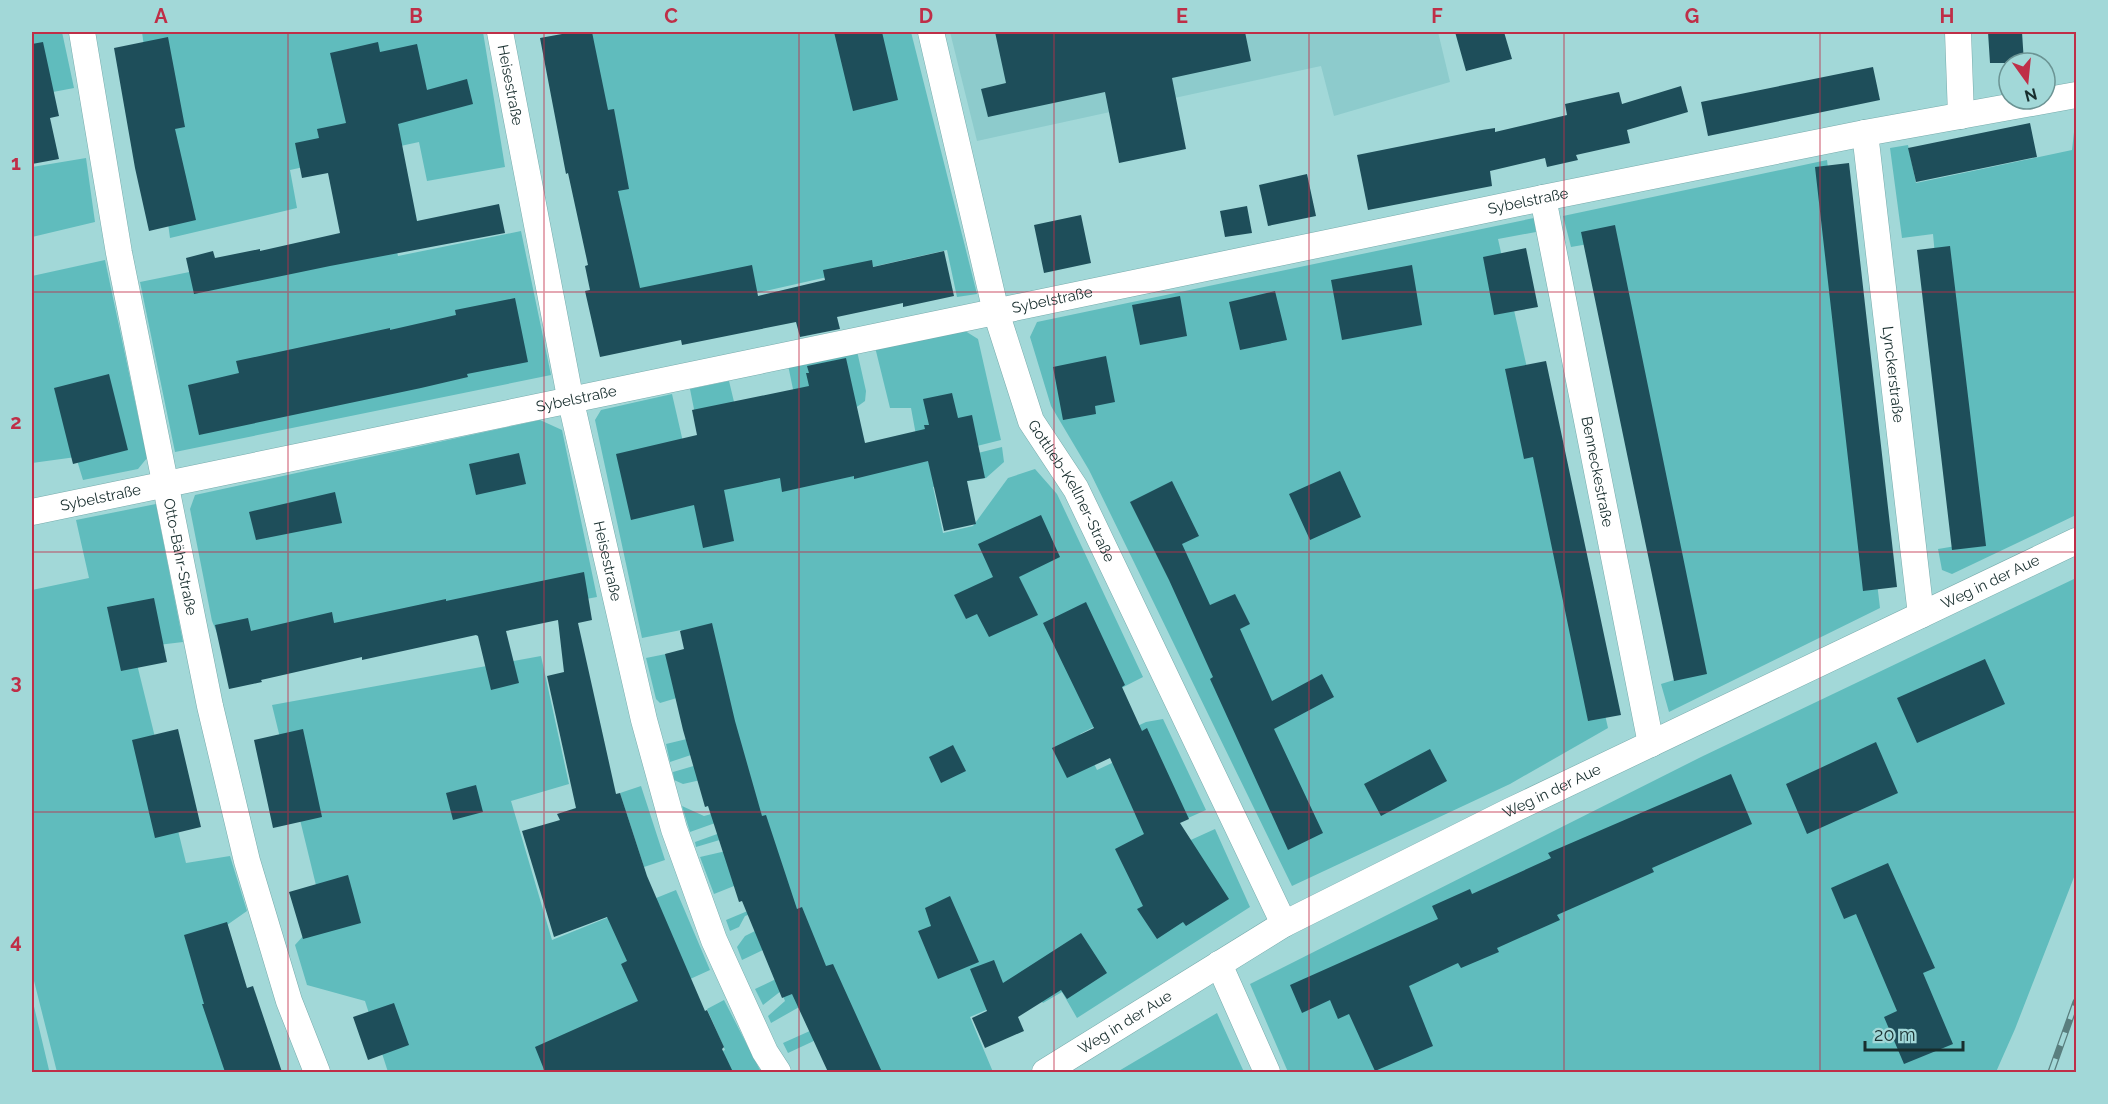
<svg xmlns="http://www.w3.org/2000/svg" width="2108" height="1104" font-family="Raleway,sans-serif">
<rect width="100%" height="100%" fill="#a2d8d8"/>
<path fill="#8dcbcc" d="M950 32H1438L1450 82 1334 116 1321 66 977 141Z"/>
<path fill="#60bcbd" d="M50 32H62L74 88 32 96V34Z
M142 32H483L505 167 427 181 419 142 290 170 297 208 170 238Z
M572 32H911L977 294 957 297 947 250 620 324Z
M2076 114V515L1952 574 1942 570 1938 549 1962 545 1933 234 1902 238 1890 148 1908 145 1916 183 2072 150Z
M86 158 95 222 32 237V167Z
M1827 160 1880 608 1669 712 1661 684 1687 676 1594 243 1571 247 1563 216Z
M1534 218 1536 232 1498 239 1608 728 1510 784 1292 886 1089 470 1051 406 1030 337 1037 322Z
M392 231 398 256 521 231 551 375 175 452 140 282Z
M105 260 147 458 138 469 83 480 76 457 32 463V276Z
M962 329 978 339 1001 440 977 446 978 453 1002 447 1004 462 986 478 933 487 943 533 973 526 1008 478 1035 469 1057 494 1143 677 1092 703 1100 724 1080 734 1097 770 1114 762 1105 741 1146 722 1163 719 1206 810 1141 839 1151 858 1215 829 1250 907 1077 1018 1062 992 1043 1003 1035 993 1012 999 970 1017 993 1072H834L818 1039 788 1053 783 1043 812 1030 801 1006 771 1023 768 1016 785 1001 781 991 763 1005 755 989 776 979 763 950 742 960 737 947 745 936 757 930 751 914 745 916 739 927 730 931 726 920 750 910 739 884 714 894 700 857 726 851 723 839 696 847 695 842 720 833 718 822 690 832 682 806 704 816 715 813 705 779 683 784 674 780 673 772 697 765 694 754 670 762 666 744 691 738 680 697 660 703 656 699 646 658 686 650 681 630 642 638 595 420 601 410 672 394 697 503 712 500 690 389 729 381 735 406 806 452 788 365 857 351 866 391 865 401 854 409 848 450 916 435 911 408H890L875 347Z
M540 420 562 430 597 597 230 664 212 621 190 509 195 495Z
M156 504 183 642 133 648 186 863 230 856 247 911 207 939 256 1072H57L32 973V590L89 578 76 520Z
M2076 578V872L2015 1029 1996 1072H1288L1250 984 1701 757Z
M541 656 569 784 511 801 552 940 676 890 710 970 591 1024 612 1072H388L365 1001 307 985 295 945 323 914 272 705Z
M641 786 665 860 644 867 620 793Z
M32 998 49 1070 50 1072H32Z
M724 1000 761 1072H677L725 1050 707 1009Z
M1217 1013 1244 1072H1117Z"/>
<path fill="#1e4e5a" d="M573 32H592L608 110 614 109 629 189 618 191 640 288 752 265 758 296 825 280 823 270 872 260 873 267 944 251 954 296 903 307V303L837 317 840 329 800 337 796 322 682 345 681 340 600 357 585 291 590 290 585 266 588 265 568 173 566 174 540 38Z
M834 32H882L898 100 853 111Z
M995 32H1245L1251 61 1172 78 1186 149 1119 163 1105 92 988 117 981 89 1006 83Z
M1455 32H1504L1512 59 1466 71Z
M1988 32H2022L2024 63H1990Z
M168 37 185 127 175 129 196 220 149 231 135 168 114 48Z
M43 42 59 116 50 118 59 159 32 164V44Z
M378 42 380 52 417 44 427 90 467 79 473 104 398 124 417 221 499 204 505 233 330 266 194 294 186 258 213 251 215 258 260 249V251L340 233 328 173 302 178 295 143 319 138 317 129 346 123 330 53Z
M1873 67 1880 100 1708 136 1701 102Z
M1681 86 1688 112 1627 130 1630 143 1576 155 1578 160 1547 167 1545 158 1490 171 1492 186 1368 210 1357 155 1482 130 1495 128V132L1567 115 1565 104 1619 92 1622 104Z
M2030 123 2037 157 1916 182 1908 148Z
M1849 163 1897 587 1863 591 1815 167Z
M1307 174 1316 216 1268 226 1259 185Z
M1247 206 1252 233 1225 237 1220 211Z
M1081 215 1091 263 1044 273 1034 225Z
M1615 225 1707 674 1674 681 1581 232Z
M1950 246 1986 546 1952 550 1917 250Z
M1526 248 1538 307 1494 315 1483 257Z
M1412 265 1422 325 1342 340 1331 280Z
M1275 291 1287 340 1240 350 1229 302Z
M1180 296 1187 336 1140 345 1132 305Z
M515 298 528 362 467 374 468 377 421 388 199 435 188 385 239 373 236 361 390 328V330L456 315 455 310Z
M1106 356 1115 402 1095 406 1096 414 1063 420 1053 367Z
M846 358 865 443 925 429 924 425H929L923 399 952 393 958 418 972 415 985 478 967 481 976 524 944 531 928 461 854 479V476L782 492 780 478 724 490 734 541 703 548 694 505 631 520 616 454 697 435 692 410 809 386 806 373H809L807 366Z
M1546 361 1621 715 1588 721 1533 457 1524 459 1505 369Z
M109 374 128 450 73 464 54 388Z
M519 453 526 484 476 495 469 464Z
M1340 471 1361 517 1310 540 1289 494Z
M1172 481 1199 536 1182 544 1210 605 1235 594 1250 624 1240 629 1272 701 1322 674 1334 697 1274 729 1323 833 1288 850 1210 679 1213 677 1169 580 1130 502Z
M335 492 342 523 256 540 249 512Z
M1041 515 1060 557 1019 577 1038 615 989 637 977 614 966 619 954 595 993 577 978 544Z
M584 572 592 620 578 623 616 794 620 793 647 876 705 1011 707 1010 724 1047 722 1049 733 1072H545L535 1047 638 1001 621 964 627 961 607 917 554 937 522 831 560 820 557 814 576 808 547 676 564 672 558 620 506 631 519 683 491 690 478 636 476 635 362 660V657L261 680 262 682 229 689 215 625 248 618 251 631 332 612 334 623 446 599V601Z
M154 598 167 662 121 671 107 607Z
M1086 602 1125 685 1122 687 1142 731 1147 728 1189 819 1180 823 1229 899 1186 926 1183 922 1157 939 1137 909 1143 906 1115 849 1144 834 1110 758 1067 778 1052 748 1094 728 1043 623Z
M712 623 735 721 762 816 766 815 797 909 802 907 826 966 833 964 882 1072H828L792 994 782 998 742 901 739 902 708 806 705 807 683 730 665 654 684 649 680 631Z
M1985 659 2005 704 1917 743 1897 698Z
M178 729 201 827 155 838 132 740Z
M303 729 322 817 273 828 254 740Z
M1876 742 1898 793 1807 834 1786 784Z
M953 745 966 771 941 783 929 757Z
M1430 749 1447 781 1381 816 1364 784Z
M1731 774 1752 824 1652 868 1654 872 1557 915 1560 920 1497 948 1499 952 1461 968 1458 963 1409 986 1433 1046 1375 1071 1349 1014 1338 1019 1330 1000 1302 1013 1290 985 1438 919 1432 906 1470 889 1472 894 1551 858 1548 853Z
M476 785 483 812 453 820 446 793Z
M1888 863 1935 968 1923 973 1953 1044 1904 1064 1884 1017 1897 1011 1856 914 1844 919 1831 888Z
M348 875 361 923 303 939 289 892Z
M950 896 979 962 938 979 918 931 931 926 925 908Z
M227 922 247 988 253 986 282 1072H225L202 1004H204L184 935Z
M1081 933 1107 973 1067 999 1061 990 1018 1017 1024 1031 985 1048 972 1018 987 1011 970 969 994 960 1003 983Z
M394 1003 409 1045 368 1060 353 1017Z"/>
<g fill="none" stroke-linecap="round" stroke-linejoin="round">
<g stroke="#77abac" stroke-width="27">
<g id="street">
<path id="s1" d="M82 32 119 253 210 706 247 861 289 1001 317 1072"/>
<path id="s2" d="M500 32 571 402 644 720 674 829 714 940 765 1052 778 1072"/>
<path id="s3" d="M931 32 996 312 1031 421 1076 489 1284 924"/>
<path d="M1958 32 1961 116"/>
<path id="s4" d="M1865 133 1921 615"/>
<path id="s5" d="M1543 198 1651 744"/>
<path id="s6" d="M32 512 1543 198 1865 133 2076 95"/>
<path d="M1219 964 1267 1072"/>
<path id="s7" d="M1045 1072 1284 924 1510 811 2076 541"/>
</g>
</g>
<use href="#street" stroke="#fff" stroke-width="26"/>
<g stroke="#597e7e" stroke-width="7">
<path id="rail" d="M2051 1072 2076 1002"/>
</g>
<use href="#rail" stroke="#a2d8d8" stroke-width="4.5" stroke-dasharray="14" stroke-linecap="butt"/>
</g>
<path fill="none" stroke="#bf2e47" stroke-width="1.5" stroke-opacity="0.55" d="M288 32V1072M544 32V1072M799 32V1072M1054 32V1072M1309 32V1072M1564 32V1072M1820 32V1072M32 292H2076M32 552H2076M32 812H2076"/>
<g text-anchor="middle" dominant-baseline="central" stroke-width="6" stroke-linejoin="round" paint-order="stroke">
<g font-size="15" fill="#182e2e" stroke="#a2d8d8">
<text stroke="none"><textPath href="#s2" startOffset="54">Heisestraße</textPath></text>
<text stroke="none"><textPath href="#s6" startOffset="1528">Sybelstraße</textPath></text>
<text stroke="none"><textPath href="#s6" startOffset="1042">Sybelstraße</textPath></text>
<text stroke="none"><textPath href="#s4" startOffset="243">Lynckerstraße</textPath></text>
<text stroke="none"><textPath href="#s6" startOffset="556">Sybelstraße</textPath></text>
<text stroke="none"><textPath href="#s5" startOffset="279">Benneckestraße</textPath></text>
<text stroke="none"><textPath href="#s3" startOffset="483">Gottlieb-Kellner-Straße</textPath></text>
<text stroke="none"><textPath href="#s6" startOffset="70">Sybelstraße</textPath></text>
<text stroke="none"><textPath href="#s1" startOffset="534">Otto-Bähr-Straße</textPath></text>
<text stroke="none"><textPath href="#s2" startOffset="540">Heisestraße</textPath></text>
<text stroke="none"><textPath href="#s7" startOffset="1066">Weg in der Aue</textPath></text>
<text stroke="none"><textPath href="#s7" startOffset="580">Weg in der Aue</textPath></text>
<text stroke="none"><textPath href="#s7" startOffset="94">Weg in der Aue</textPath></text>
</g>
</g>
<rect width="2108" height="1104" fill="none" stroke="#a2d8d8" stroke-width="66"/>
<g transform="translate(2027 81) rotate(165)"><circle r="28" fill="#a2d8d8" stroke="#6b9494" stroke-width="1.5"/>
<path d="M0-4.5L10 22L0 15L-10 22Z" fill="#bf2e47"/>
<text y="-9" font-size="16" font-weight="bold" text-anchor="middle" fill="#182e2e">N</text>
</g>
<path d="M1865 1041v9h98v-9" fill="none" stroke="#182e2e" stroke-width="3"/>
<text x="1874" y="1041" font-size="18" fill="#182e2e" stroke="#a2d8d8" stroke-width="4.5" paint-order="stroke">20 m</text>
<rect x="33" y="33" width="2042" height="1038" fill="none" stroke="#bf2e47" stroke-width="2"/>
<g font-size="20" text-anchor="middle" font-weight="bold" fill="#bf2e47">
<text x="161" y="23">A</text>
<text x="416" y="23">B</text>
<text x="671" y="23">C</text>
<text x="926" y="23">D</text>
<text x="1182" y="23">E</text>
<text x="1437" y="23">F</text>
<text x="1692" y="23">G</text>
<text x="1947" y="23">H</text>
<text x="16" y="170">1</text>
<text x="16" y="429">2</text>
<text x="16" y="689">3</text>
<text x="16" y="948">4</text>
</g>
</svg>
